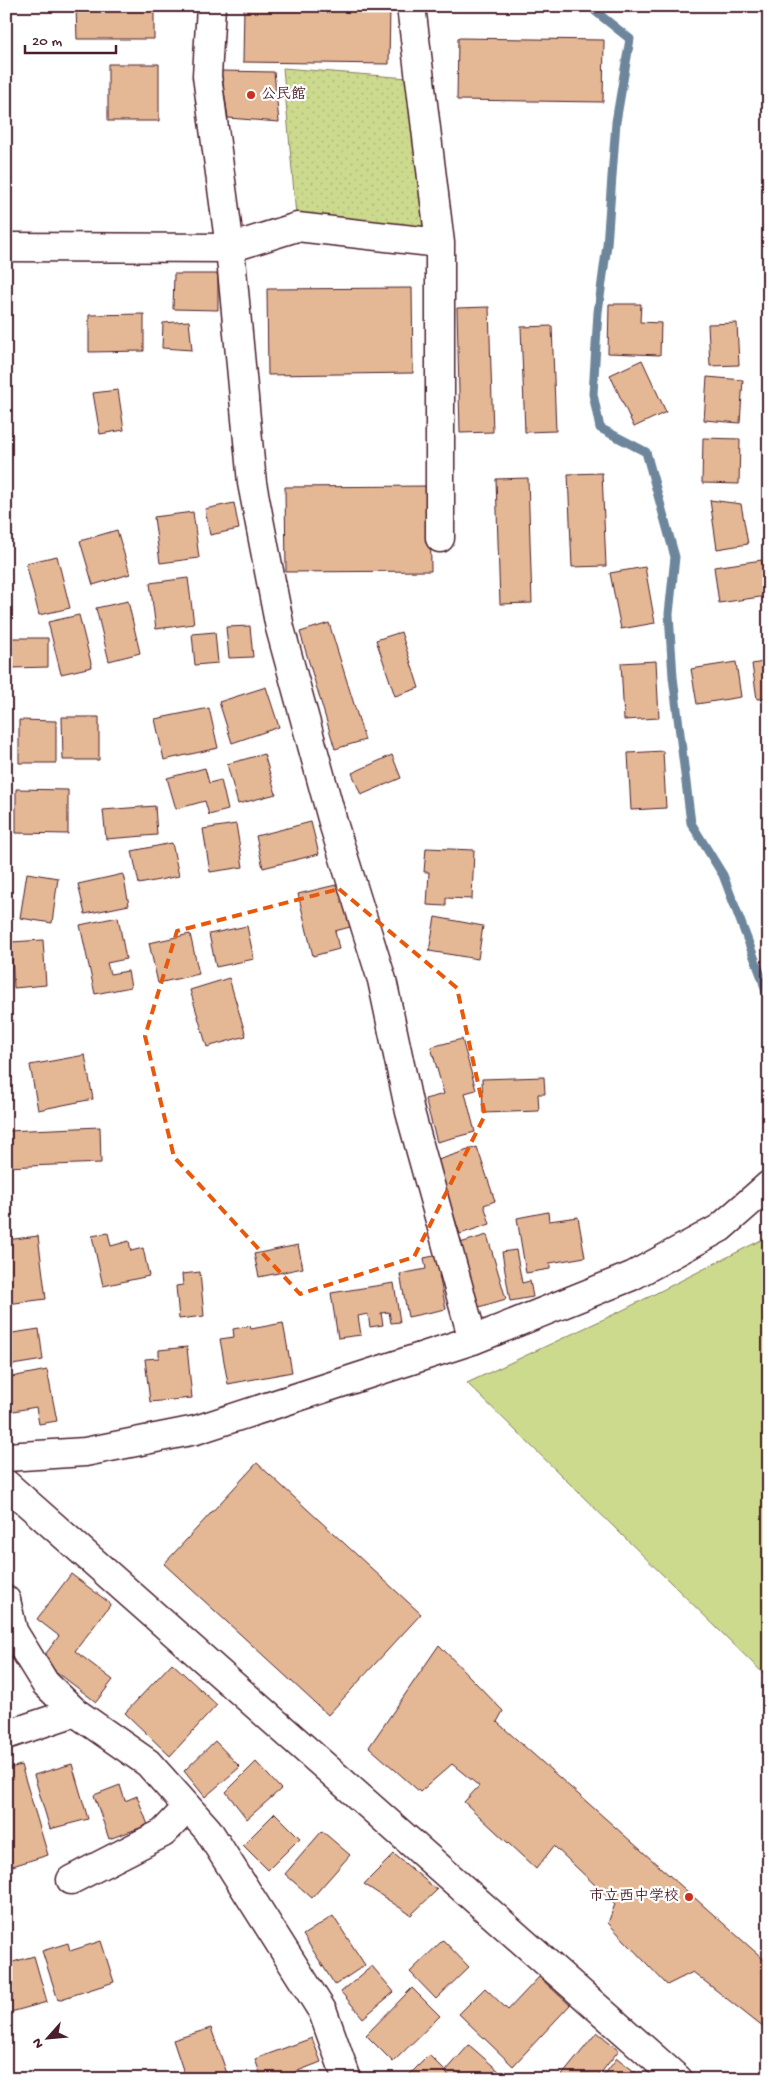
<svg xmlns="http://www.w3.org/2000/svg" width="775" height="2085" font-family="'Gochi Hand','Klee One',sans-serif">
<defs>
<pattern id="park-dots" width="8" height="8" patternUnits="userSpaceOnUse" patternTransform="scale(1.25)"><rect width="8" height="8" fill="#ccda8e"/><path d="M2 2h.1M6 6h.1" fill="none" stroke="#b1bb7b" stroke-width="1.8" stroke-linecap="round"/></pattern>
</defs>
<rect width="100%" height="100%" fill="#fff"/>
<filter id="ink" filterUnits="userSpaceOnUse"><feTurbulence type="fractalNoise" baseFrequency=".02" numOctaves="2"/><feDisplacementMap in="SourceGraphic" scale="10" xChannelSelector="R" yChannelSelector="G"/><feConvolveMatrix kernelMatrix="1 2 1 2 8 2 1 2 1" color-interpolation-filters="sRGB"/></filter>
<g filter="url(#ink)">
<path fill="url(#park-dots)" stroke="#8b7c5c" d="M283 68 420 79 440 243 297 227Z"/>
<path fill="#ccda8e" stroke="#8b7c5c" d="M769 1236V1679L467 1383 619 1312Z"/>
<g fill="none" stroke-linecap="round" stroke-linejoin="round">
<path stroke="#6d869b" stroke-width="9" d="M595 6V11L630 39 616 122 607 245 598 312 593 394 600 428 646 452 675 557 669 614 673 677 691 823 723 875 762 978 769 1003"/>
</g>
<path fill="#e4b895" stroke="#4a1f2b" d="M76 6H154V39H77Z
M244 6H390L389 64 243 62Z
M458 38 604 40 603 102 457 100Z
M108 64H159V121H108Z
M221 71 274 72 279 122 228 118Z
M174 274H218V310L173 309Z
M412 288 413 373 268 375 267 289Z
M609 304H641L640 322 661 323 660 355 608 353Z
M489 307 493 432 460 433 457 308Z
M144 314V351L89 352V315Z
M189 321 192 350 162 348 163 323Z
M737 323 739 365 710 366 708 324Z
M552 326 556 431 525 432 521 327Z
M642 360 666 412 634 427 610 375Z
M707 377 743 380 740 423 704 420Z
M769 377V423L767 422Z
M118 390 124 430 100 434 93 393Z
M703 438 740 439 739 484 702 483Z
M769 439V461L766 440Z
M602 473 606 566 572 567 568 474Z
M528 478 532 603 500 604 496 479Z
M430 486 431 571 286 572 285 487Z
M710 500 741 504 748 544 717 549Z
M234 503 239 529 210 535 205 509Z
M193 512 199 558 160 563 154 517Z
M117 530 130 574 93 585 80 541Z
M57 556 70 608 39 615 26 563Z
M762 560 767 596 719 603 714 567Z
M645 567 655 623 621 629 610 573Z
M188 578 194 624 156 629 150 583Z
M128 601 140 653 109 661 96 608Z
M79 615 92 667 61 674 48 622Z
M329 623 365 740 335 749 300 632Z
M250 626 253 657 229 658 226 627Z
M215 632 218 663 195 665 192 634Z
M401 632 419 688 395 696 376 640Z
M12 638H48V667L12 668Z
M656 661 659 718 624 720 621 663Z
M769 661V698L757 699 752 664Z
M736 662 741 697 697 704 691 669Z
M266 687 279 727 232 743 219 702Z
M209 708 218 748 164 760 155 719Z
M62 717H99V760H63Z
M19 720 56 721V763H19Z
M663 751 666 808 631 810 628 753Z
M264 754 276 794 238 804 227 764Z
M392 755 401 778 361 795 352 773Z
M205 768 209 783 221 780 228 810 209 815 205 801 176 809 167 778Z
M16 789 68 790V834L16 833Z
M155 806 157 835 106 839 103 810Z
M311 822 319 854 263 868 256 836Z
M236 824 243 867 210 872 203 829Z
M172 843 179 876 139 884 132 851Z
M426 848 474 850 472 899 446 898V906L427 905 429 872H424Z
M27 873 58 878 52 923 20 918Z
M123 874 129 905 85 914 78 884Z
M340 884 350 927 335 931 339 949 313 956 298 894Z
M118 917 126 959 107 963 110 974 128 971 131 987 95 994 80 925Z
M435 917 483 926 478 959 429 951Z
M247 926 254 959 216 967 209 934Z
M190 934 199 974 158 983 149 943Z
M43 940 46 985 14 988 11 942Z
M229 978 246 1036 207 1047 190 990Z
M462 1039 476 1090 465 1093 475 1132 437 1142 425 1099 444 1094 431 1047Z
M85 1055 93 1099 38 1110 30 1065Z
M544 1077 545 1094H538L539 1111 483 1113 482 1079Z
M100 1127 101 1163 6 1167V1131Z
M477 1147 495 1201 484 1205 490 1224 460 1234 435 1161Z
M548 1212 549 1221 578 1217 585 1257 550 1263V1269L526 1273 517 1218Z
M108 1233 111 1246 129 1241 131 1251 143 1248 149 1276 103 1286 92 1236Z
M487 1235 506 1299 479 1307 460 1243Z
M38 1236 46 1299 7 1304 6 1240Z
M298 1245 303 1268 259 1277 254 1254Z
M516 1250 522 1283 530 1281 533 1297 510 1301 502 1252Z
M443 1254 447 1273 439 1275 446 1309 408 1317 400 1274 426 1269 424 1258Z
M200 1272 204 1316 179 1319 176 1286 183 1285 182 1274Z
M394 1283 400 1322 391 1323 389 1312 381 1313 383 1325 370 1327 368 1314 358 1316 361 1335 338 1338 331 1293Z
M283 1323 292 1372 228 1384 220 1339 234 1337 233 1329 250 1326 251 1329Z
M39 1329 43 1360 6 1366V1334Z
M187 1347 192 1398 150 1402 145 1359 159 1358V1350Z
M47 1370 57 1421 39 1424 36 1407 8 1412 6 1378Z
M257 1463 421 1614 328 1715 164 1564Z
M71 1574 111 1604 75 1651 113 1680 96 1702 41 1660 59 1636 37 1619Z
M439 1645 503 1711 497 1722 769 1964V2032L693 1972 667 1985 608 1923 615 1904 554 1846 536 1869 464 1802 479 1786 452 1764 420 1792 369 1747Z
M172 1663 217 1705 170 1756 125 1713Z
M215 1741 240 1767 205 1797 184 1771Z
M256 1762 281 1789 247 1819 226 1792Z
M72 1764 88 1819 50 1829 34 1775Z
M21 1765 48 1855 6 1868V1769Z
M120 1785 125 1801 137 1796 148 1825 109 1839 94 1795Z
M275 1813 300 1838 268 1870 243 1845Z
M322 1831 350 1855 312 1898 285 1874Z
M394 1854 437 1890 411 1915 364 1884Z
M333 1916 365 1965 335 1985 303 1935Z
M443 1940 469 1967 436 1999 410 1972Z
M101 1941 114 1982 58 2000 42 1951 68 1943 70 1951Z
M34 1956 47 2002 11 2012 6 1995V1964Z
M372 1966 394 1992 363 2018 341 1992Z
M539 1977 570 2005 513 2066 459 2014 485 1988 508 2010Z
M412 1988 440 2016 393 2062 366 2035Z
M211 2028 229 2079H186L173 2040Z
M597 2032 619 2050 596 2079H559Z
M312 2038 321 2062 277 2079H262L255 2059Z
M469 2045 500 2072 494 2079H453L445 2072Z
M429 2055 453 2079H405Z
M617 2058 644 2079H601Z"/>
<g fill="none" stroke-linecap="round" stroke-linejoin="round">
<g stroke="#4a1f2b" stroke-width="31">
<path id="minor" d="M211 6 207 76 230 248 252 483 280 628 334 826 382 980 410 1112 473 1340
M411 6 440 243V538
M6 247 230 248 297 227 440 243
M6 1457 85 1452 196 1430 473 1340 632 1276 720 1228 769 1185
M6 1484 678 2079
M6 1600 13 1631 45 1683 75 1712 148 1763 208 1830 323 2012 347 2079
M6 1735 75 1712
M71 1880 163 1833 187 1808"/>
</g>
<use href="#minor" stroke="#fff" stroke-width="28"/>
</g>
</g>
<path fill="none" stroke="#e8590c" stroke-width="4" stroke-dasharray="10 6" stroke-linejoin="round" d="M339 889 457 988 485 1115 414 1257 300 1294 174 1157 145 1036 177 931Z"/>
<g fill="#c8321e" stroke="#fff" stroke-width="2">
<circle cx="251" cy="95" r="5"/>
<circle cx="689" cy="1897" r="5"/>
</g>
<g text-anchor="middle" dominant-baseline="central" stroke-width="4.5" stroke-linejoin="round" paint-order="stroke">
<g font-size="15" font-weight="bold" fill="#4a1f2b" stroke="#fff" text-anchor="start">
<text x="261" y="95">公民館</text>
<text x="679" y="1897" text-anchor="end">市立西中学校</text>
</g>
</g>
<rect width="775" height="2085" fill="none" stroke="#fff" stroke-width="25"/>
<rect x="12" y="12" width="750" height="2060" fill="none" stroke="#4a1f2b" stroke-width="2" filter="url(#ink)"/>
<g transform="translate(48 2038) rotate(243)" stroke="#ffffff" stroke-width="4" paint-order="stroke">
<path d="M0-4L9 19L0 12L-9 19Z" fill="#4a1f2b"/>
<text y="-8" font-size="14" font-weight="bold" text-anchor="middle" fill="#4a1f2b">N</text>
</g>
<path d="M25 45v8h91v-8" fill="none" stroke="#4a1f2b" stroke-width="2.5"/>
<text x="32" y="45" font-size="15" fill="#4a1f2b" stroke="#ffffff" stroke-width="4" paint-order="stroke">20 m</text>
</svg>
